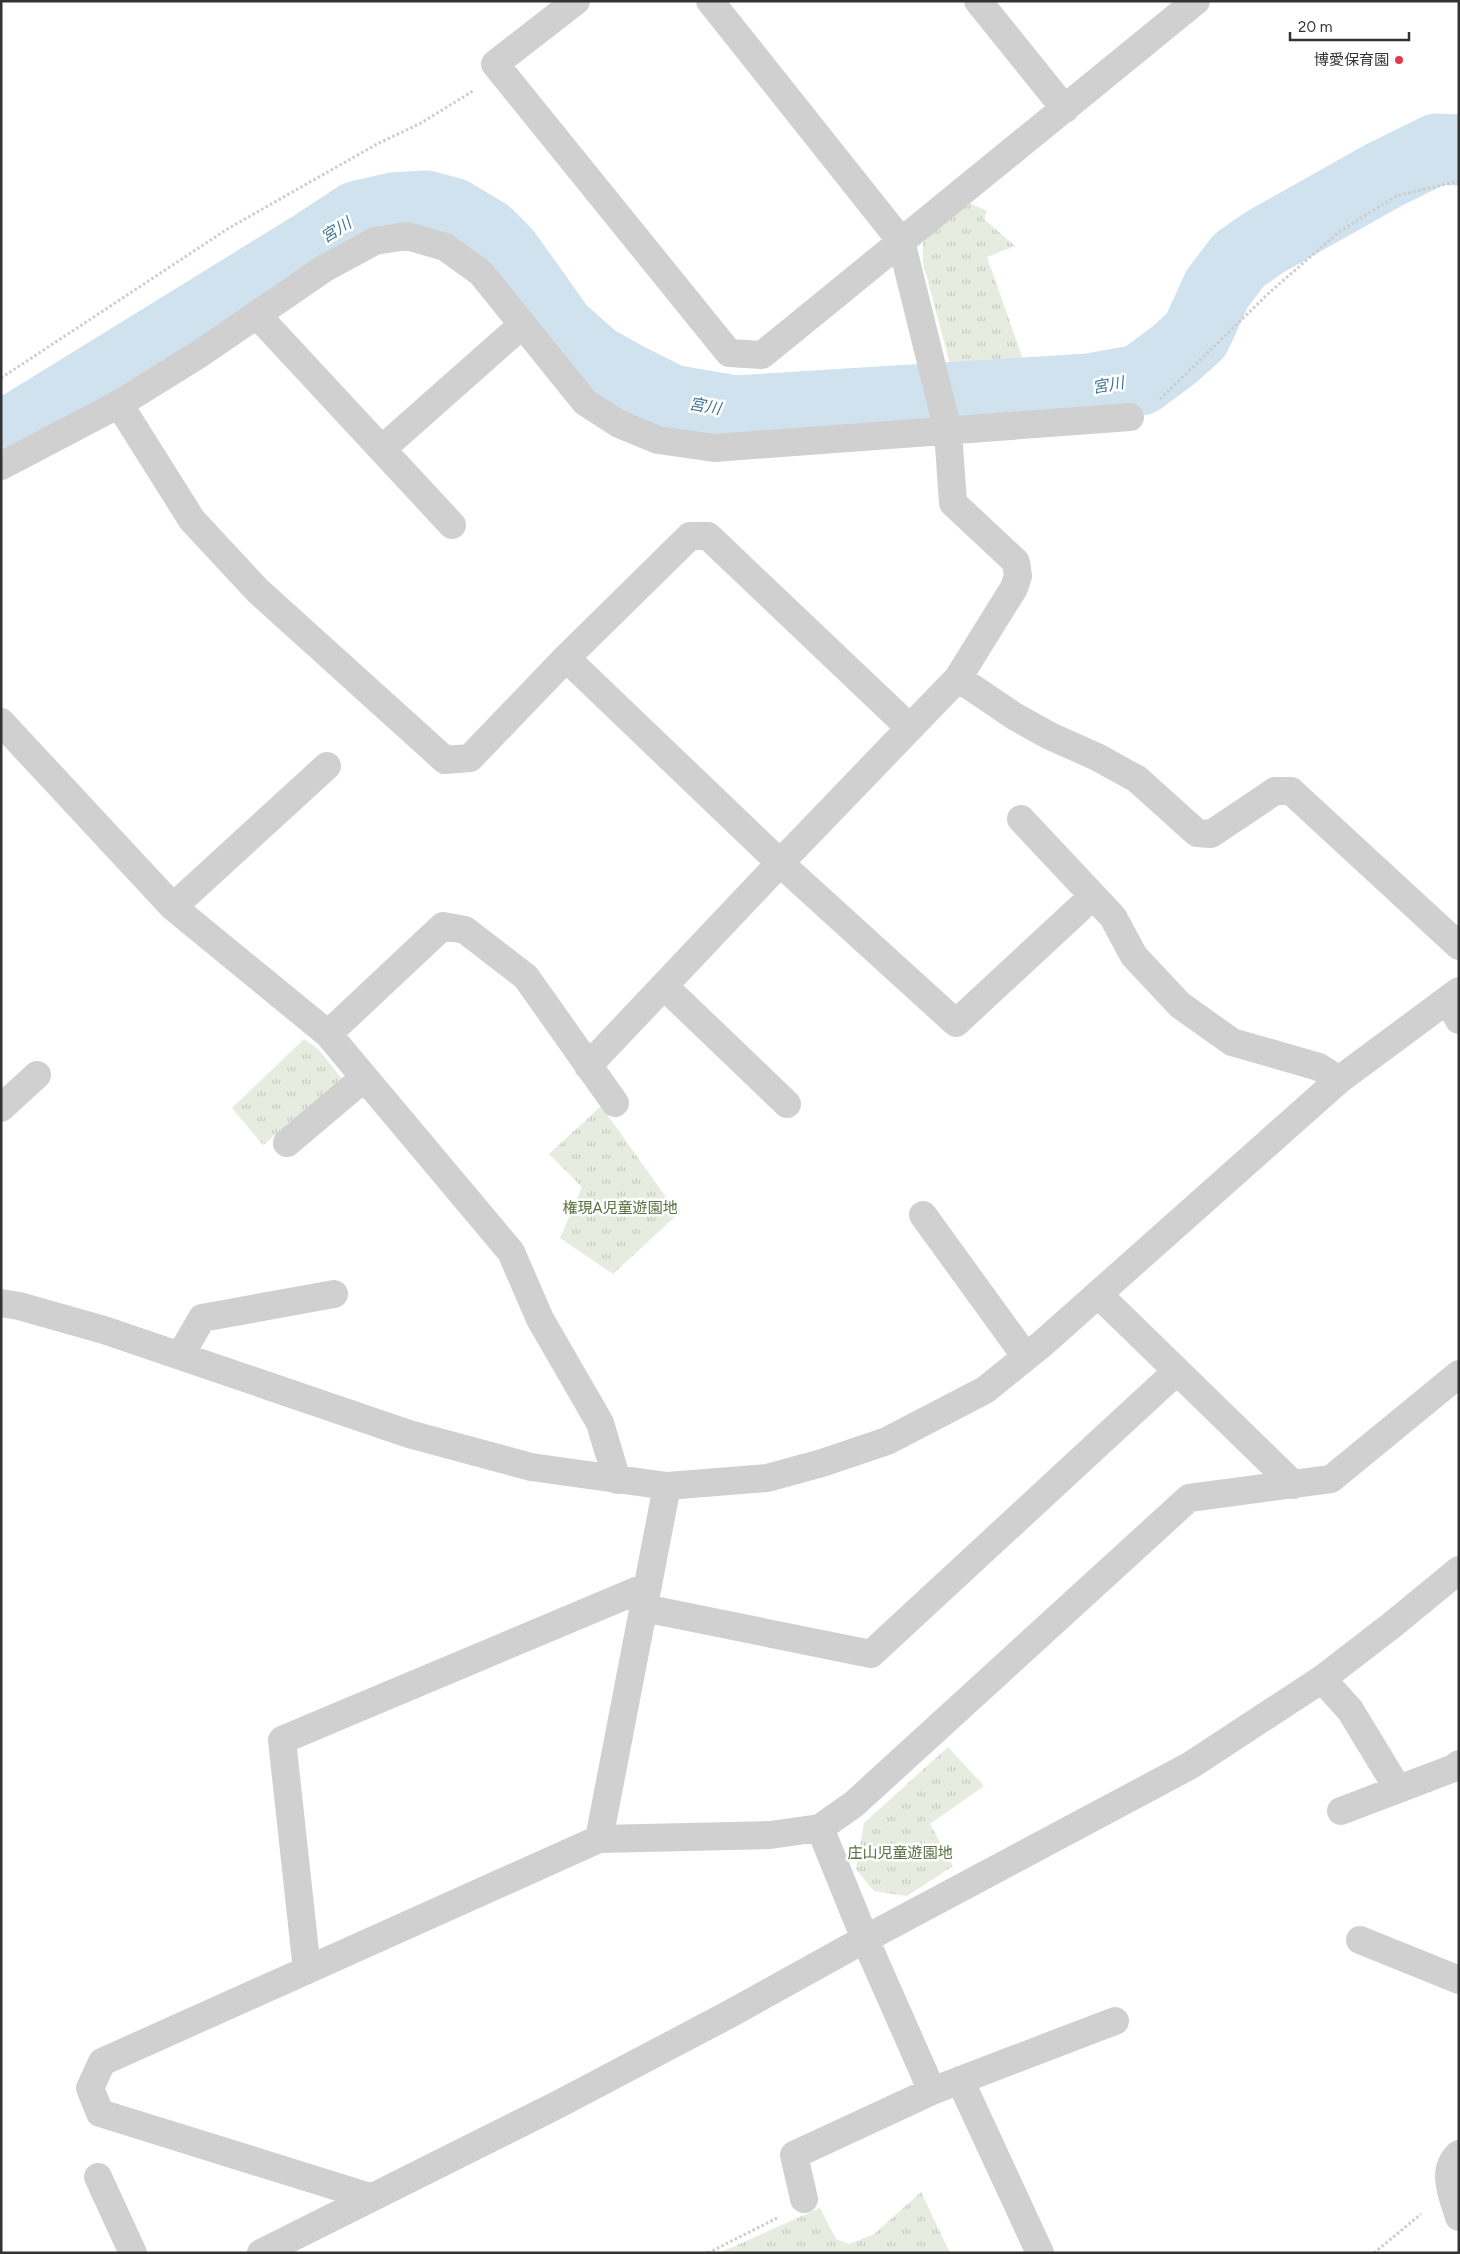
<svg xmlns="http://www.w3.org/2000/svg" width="1460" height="2254" font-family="Figtree,'Noto Sans JP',sans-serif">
<defs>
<pattern id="park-tufts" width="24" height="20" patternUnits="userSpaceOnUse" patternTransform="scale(1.25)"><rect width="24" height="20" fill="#e6ecdf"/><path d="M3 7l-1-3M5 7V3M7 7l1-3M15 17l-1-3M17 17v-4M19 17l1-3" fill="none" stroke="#c6cbc0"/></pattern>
</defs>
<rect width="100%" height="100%" fill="#fff"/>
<path fill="url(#park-tufts)" d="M967 202 987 211 984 219 1015 246 987 257 1024 362 961 378 951 368 923 263V239Z
M304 1039 319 1050 342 1079 263 1145 232 1108Z
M601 1106 678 1214 613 1274 560 1238 582 1187 549 1154Z
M948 1747 984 1786 930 1824 953 1866 907 1896 874 1891 856 1869 864 1823Z
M921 2192 950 2253H719L820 2208 836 2239 849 2244 874 2234Z"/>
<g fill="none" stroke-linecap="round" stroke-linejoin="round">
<path stroke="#cfe2ee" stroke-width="71" d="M1 438 314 245 358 216 393 208 426 206 452 213 487 234 506 253 560 329 595 360 629 379 671 400 735 411 1089 389 1140 380 1175 354 1196 335 1217 289 1239 260 1265 242 1384 175 1437 149 1459 150"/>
<path stroke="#cdcdcd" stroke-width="3" stroke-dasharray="2.5 2.5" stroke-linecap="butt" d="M1 378 229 228 377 144 421 123 473 91
M1160 399 1270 292 1339 232 1396 196 1459 181
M708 2253 777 2218
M1374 2253 1421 2214"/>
<path stroke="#d0d0d0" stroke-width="28" d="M576 1 495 64 729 353 762 355 1196 1
M710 1 901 241 948 431 953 503 1016 562 1018 576 1014 588 958 678
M978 1 1065 109
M257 315 452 525
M119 404 192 520 258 591 445 760 470 758 566 658
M382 449 522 325
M1 466 119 404 201 353 325 268 375 241 407 236 445 247 481 273 585 402 619 424 658 440 714 448 1130 417
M1 722 173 907 328 1034 511 1252 540 1319 600 1423 617 1480
M910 728 708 536H690L566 658 780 863 956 1023 1093 896
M1021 819 1113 917 1134 956 1180 1005 1232 1042 1319 1067 1339 1080
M173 907 327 766
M664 986 787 1104
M1448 999 1459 1020
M328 1034 443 926 465 930 526 977 615 1103
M588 1066 780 863 958 678 1014 716 1050 736 1097 757 1137 779 1197 833 1211 834 1275 791H1291L1459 946
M1 1108 37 1075
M287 1143 364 1078
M923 1215 1026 1357
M1098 1294 1294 1485
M1 1303 19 1306 104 1330 409 1434 531 1467 667 1486 767 1478 822 1463 887 1441 985 1390 1042 1344 1339 1080 1459 991
M180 1356 202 1318 334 1294
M644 1608 871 1654 1177 1371
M1322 1679 1350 1710 1398 1789
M1341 1811 1454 1768 1459 1764
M820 1828 865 1939 932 2091
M599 1839 667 1486
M1360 1940 1459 1980
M307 1970 282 1740 648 1586
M960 2080 1040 2253
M1459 2154C1440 2171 1453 2197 1459 2217
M98 2177 133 2253
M370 2197 100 2113 90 2088 102 2062 599 1839 770 1835 820 1828 854 1804 1189 1498 1331 1479 1459 1374
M804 2199 794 2155 932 2091 1115 2021
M261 2253 557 2105 726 2016 865 1939 1191 1765 1322 1679 1392 1625 1459 1570"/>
</g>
<circle fill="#e63946" stroke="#fff" stroke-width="2" cx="1399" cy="60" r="5"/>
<g text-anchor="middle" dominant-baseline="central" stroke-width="5" stroke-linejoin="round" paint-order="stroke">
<g font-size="15" fill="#333" stroke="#fff" text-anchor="end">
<text x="1389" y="60">博愛保育園</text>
</g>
<g font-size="15" fill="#56703f" stroke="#fff">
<text x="620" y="1208">権現A児童遊園地</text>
<text x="900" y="1853">庄山児童遊園地</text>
</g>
<g font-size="16" font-style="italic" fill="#3f7597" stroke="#fff">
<text transform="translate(336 230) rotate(-32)">宮川</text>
<text transform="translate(1108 385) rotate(-10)">宮川</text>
<text transform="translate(705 406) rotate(10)">宮川</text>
</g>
</g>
<rect width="1460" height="2254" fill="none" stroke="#333333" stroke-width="5"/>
<path d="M1290 32v8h119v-8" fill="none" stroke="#333333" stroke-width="2.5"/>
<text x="1298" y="32" font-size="15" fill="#333333" stroke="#ffffff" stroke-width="4" paint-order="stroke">20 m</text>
</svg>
